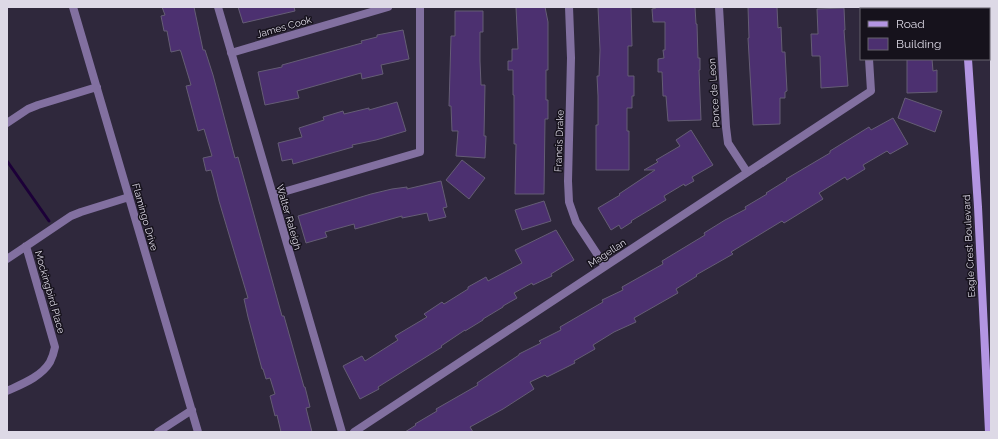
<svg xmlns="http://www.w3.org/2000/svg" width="998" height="439" font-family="Raleway,sans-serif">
<rect width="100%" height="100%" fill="#2f283c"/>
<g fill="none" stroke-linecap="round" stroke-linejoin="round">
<path stroke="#1c0038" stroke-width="3" d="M7 161 49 221"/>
</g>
<path fill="#4c3070" stroke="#655d75" d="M162 7H194L203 50H205L213 75 235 158 238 157 282 316H284L304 387H305L310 407 306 408 312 432H281L277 415 275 416 270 396 275 394 270 378 266 379 263 369H262L248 317 244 299 248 298 219 201 213 177 211 170 206 171 203 158 212 156 204 129 198 131 186 86 191 85 181 52 180 50 171 52 167 31H164L161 16 165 15Z
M238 7H294L295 11 243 23Z
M516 7H545L548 22V70H546V100H548V119H545L544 194H515L516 144H514V95H513V70H508V61H512V49H518Z
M598 7H631L632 46H628V76H634V96H632V108H627V131H629V170H596V125H598V96L597 76H599L600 50Z
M656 7H695L696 24H697L698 58H700V70H699L701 120 668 121 666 96H663L662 72H658V59L664 58 663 50H665V22H653L652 9 656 8Z
M748 7H777L778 28 781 27 782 52H785L787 91 785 92V98H780V124L753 125 748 38H749Z
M844 8 845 30H844L848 86 821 88 820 56H812L811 34H818L817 9Z
M455 11H483V32H480V61L481 85H485L484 136H486L485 158 456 156 458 131H452L451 106H449L451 36H455Z
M403 30 409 59 381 65 383 74 362 79 361 73 297 91 299 98 265 105 258 72 282 67V65L362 43 361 41 377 37V35Z
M907 59H932L933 71 937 70V92L907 93Z
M905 98 942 111 935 132 898 118Z
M397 102 406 131 376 140 352 145 353 147 293 164 292 159 282 161 278 143 302 137 299 128 324 120 323 117 343 111 344 114 369 108V110Z
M893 118 908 144 890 154 887 151 863 165 865 169 847 180 845 177 819 193 823 199 784 223 782 221 731 252 733 254 696 275 697 276 676 289 678 293 634 318 636 322 614 332 593 345 595 349 574 361 575 363 547 377 545 375 530 382 534 389 503 409 470 427 473 432H405L416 425 415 424 437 411 436 409 478 385 477 383 519 355V354L541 343 539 341 561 330 560 327 603 302 602 300 623 290 622 287 663 264 662 261 705 235 704 233 725 220 746 209 745 207 767 194 766 193 787 180 786 179 830 153V151L869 127 871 130Z
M691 130 713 165 692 177 694 181 685 186 684 184 664 196 666 200 631 221 632 222 621 229 619 225 611 230 598 208 620 195 619 194 655 170H644L658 162 656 160 680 146 676 140Z
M462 160 485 178 469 199 446 180Z
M441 181 447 207 443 208 446 217 429 221 427 213 402 218V216L355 229 354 224 325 232 327 237 306 243 298 216 371 194 392 189 407 187V189Z
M544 201 551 221 522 230 515 210Z
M556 230 574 260 551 274 552 276 533 285 532 283 514 293 517 298 503 306V307L483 319V320L465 331V330L441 346 442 347 378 387 379 389 360 399 343 366 362 356 365 361 398 340 395 336 427 317 424 314 442 302 444 304 468 289V287L486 277 488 281 522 263 515 250Z"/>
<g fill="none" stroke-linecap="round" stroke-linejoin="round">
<path stroke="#8270a0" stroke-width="8" d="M73 7 198 432
M218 7 342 432
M569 7 571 58 568 181 569 202 576 222 605 266
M719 7 726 127 728 143 747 172
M866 7V9
M989 35H991
M231 53 388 7
M7 123 28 109 38 105 97 87
M273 195 420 152V7
M7 259 71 216 81 212 129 197
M7 391C22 384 41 377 50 362 52 358 54 352 55 347L26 246
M158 432 192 410
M354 432 871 91 869 59"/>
<path stroke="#b395e2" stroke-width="8" d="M966 7V9
M968 59 978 207 989 432"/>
</g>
<g text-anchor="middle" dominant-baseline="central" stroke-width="3" stroke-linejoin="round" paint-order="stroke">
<g font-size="10" fill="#ddd9e6" stroke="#16121c">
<text transform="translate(284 27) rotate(-16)">James Cook</text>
<text transform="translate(714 93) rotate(-94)">Ponce de Leon</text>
<text transform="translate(559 141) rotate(-88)">Francis Drake</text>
<text transform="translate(145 217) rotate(74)">Flamingo Drive</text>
<text transform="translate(289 217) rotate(74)">Walter Raleigh</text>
<text transform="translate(969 246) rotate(-93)">Eagle Crest Boulevard</text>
<text transform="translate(607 253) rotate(-33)">Magellan</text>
<text transform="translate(50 292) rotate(74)">Mockingbird Place</text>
</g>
</g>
<rect width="998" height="439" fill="none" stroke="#ddd9e6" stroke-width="16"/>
<rect x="860" y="8" width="130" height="52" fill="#16121c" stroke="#66626d"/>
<rect x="868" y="21" width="20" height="6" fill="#b395e2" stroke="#66626d"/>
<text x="896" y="28" font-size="12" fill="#ddd9e6">Road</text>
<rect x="868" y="38" width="20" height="12" fill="#4c3070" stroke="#66626d"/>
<text x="896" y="48" font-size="12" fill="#ddd9e6">Building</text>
</svg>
